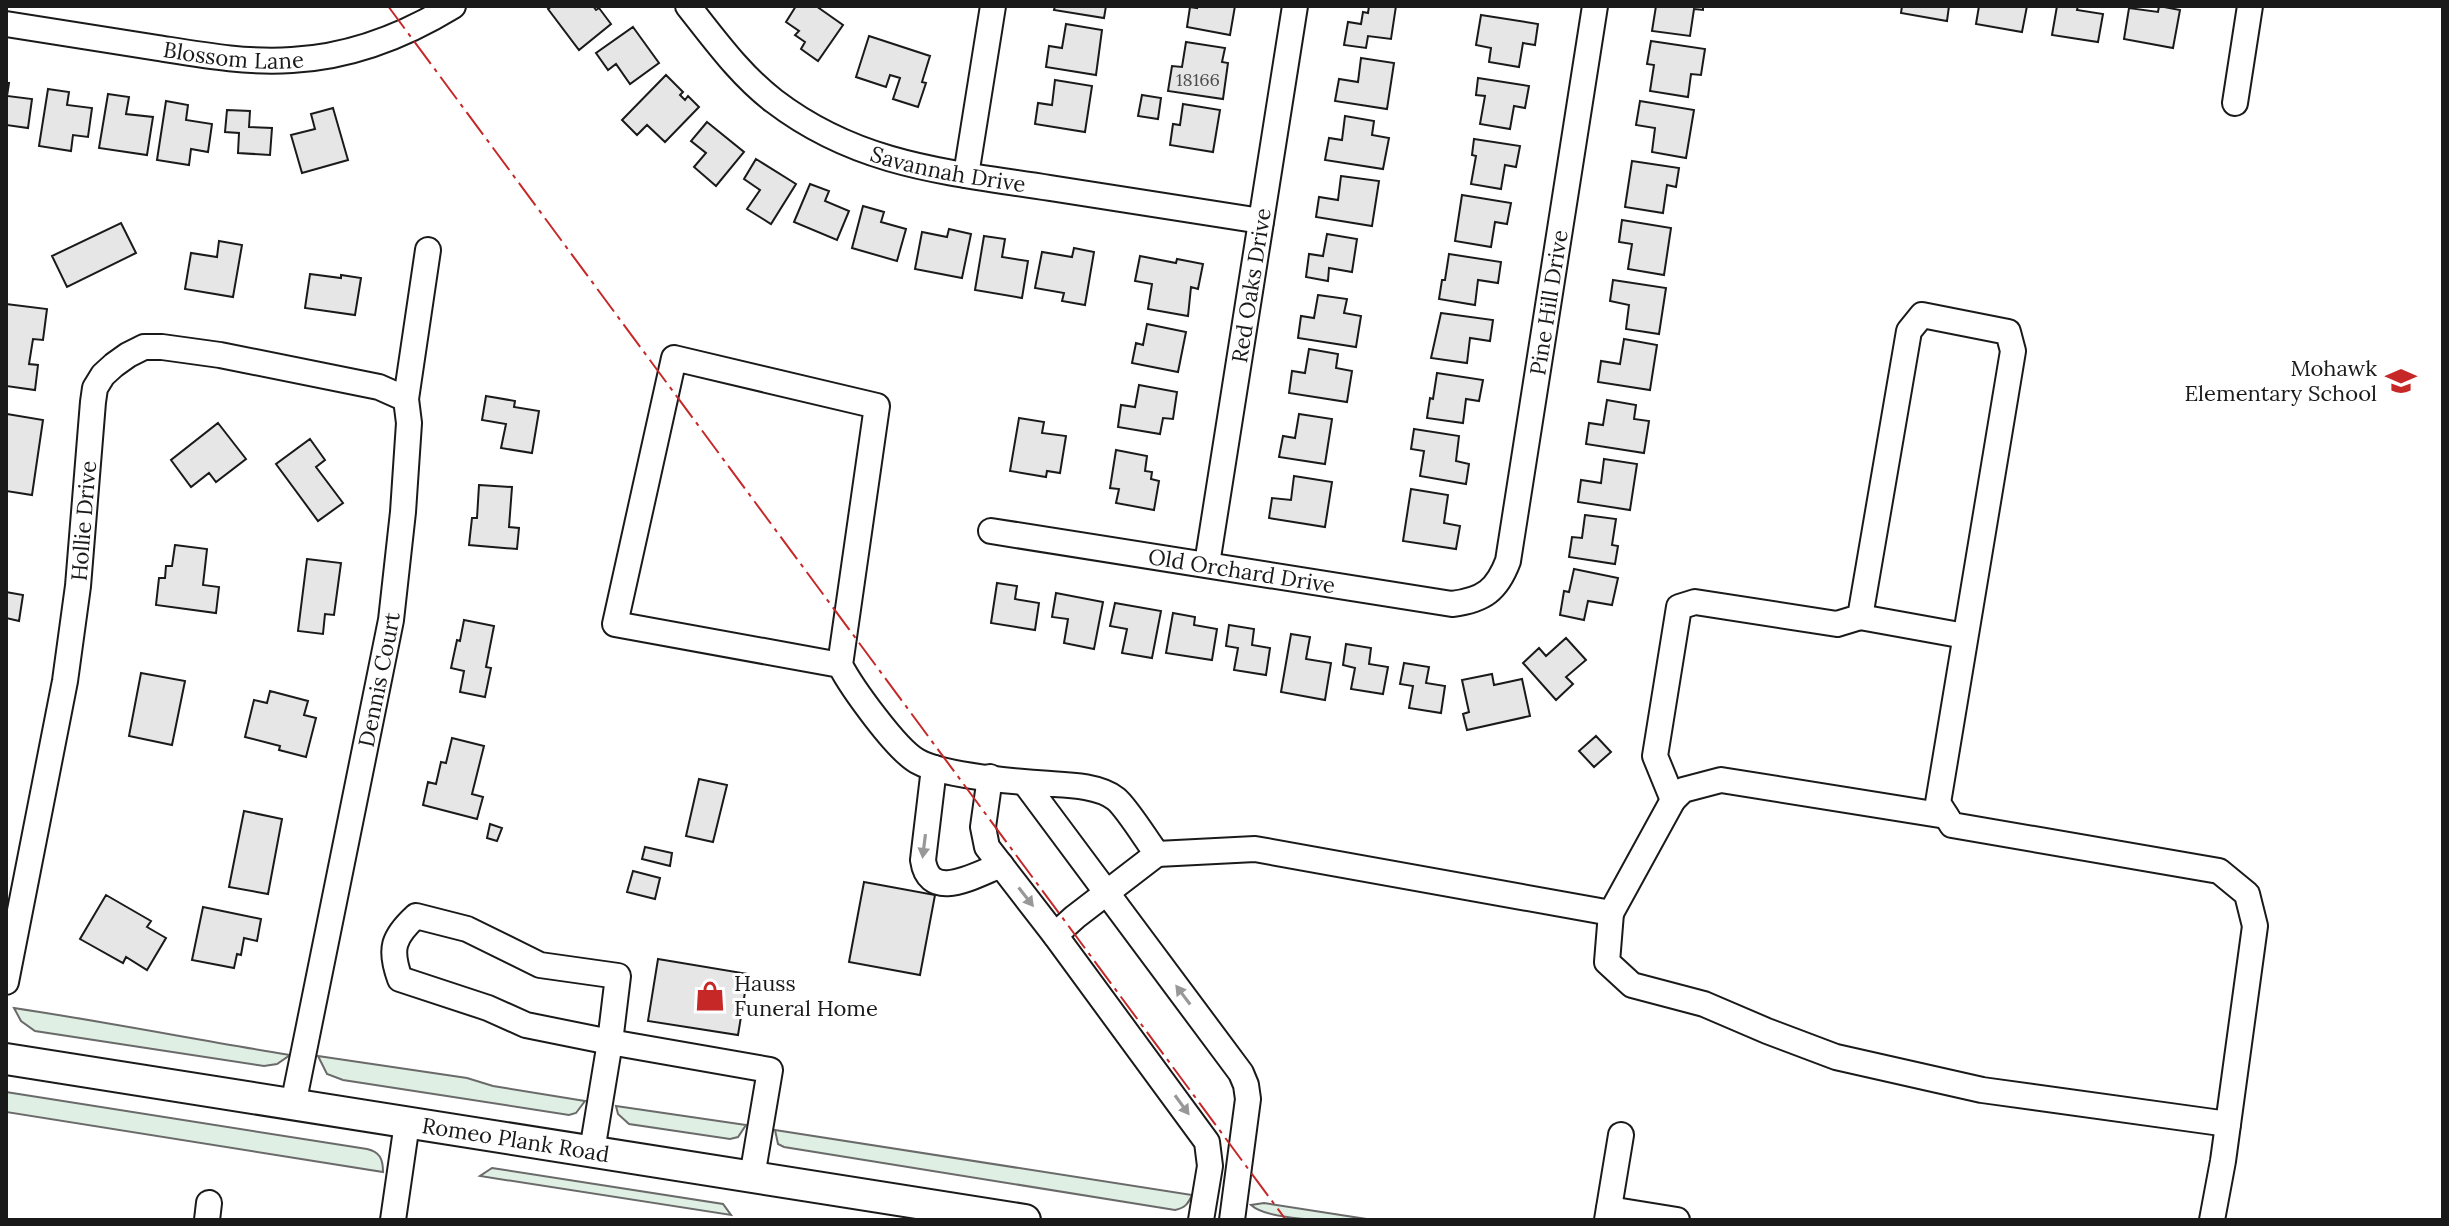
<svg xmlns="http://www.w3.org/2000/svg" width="2449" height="1226" font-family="Lora,serif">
<rect width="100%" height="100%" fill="#fff"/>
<path fill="#e0efe3" stroke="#6a6a6a" stroke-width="2" d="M14 1008C107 1022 198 1040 290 1055L277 1064 264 1066 35 1031 21 1021Z
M318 1056 467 1078 493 1086 585 1101 576 1113 569 1115 343 1080 327 1074Z
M6 1092 367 1149C380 1152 383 1159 383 1172L6 1112Z
M616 1106 746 1125 738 1137 730 1139 629 1124 618 1114Z
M775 1130 1192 1195C1188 1204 1185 1208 1175 1210L784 1147 778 1144Z
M492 1168 723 1204 731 1215 480 1176Z
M1264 1203 1373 1220C1345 1220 1271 1223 1251 1205Z"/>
<path fill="#e6e6e6" stroke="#1a1a1a" stroke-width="2" d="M552 6H593L596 10 599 8 611 24 579 50 548 9Z
M796 6H816L843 25 818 61 801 49 805 42 795 35 799 31 786 22Z
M1055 6H1106L1104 18 1054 10Z
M1197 6H1235L1230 35 1187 27 1190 7 1197 8Z
M1369 6H1396L1391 39 1368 36 1366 48 1344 45 1348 22 1361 24 1363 12 1368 13Z
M1656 6H1703V10L1694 9 1690 36 1652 31Z
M1902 6H1949L1947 21 1901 13Z
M1979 6H2027L2022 32 1976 24Z
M2057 6H2078L2077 10 2103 14 2098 42 2052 35Z
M2159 6 2180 10 2173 48 2124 39 2129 8 2158 12Z
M1481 15 1538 24 1535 45 1523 43 1519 67 1489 62 1491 48 1476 45Z
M1066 24 1102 30 1096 75 1046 67 1049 46 1062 48Z
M633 27 659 63 630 84 616 64 608 70 596 53Z
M869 36 930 56 922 82 926 83 918 107 893 99 900 78 890 75 886 87 856 77Z
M1651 41 1705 49 1701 75 1691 74 1688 97 1650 91 1654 65 1647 64Z
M1186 42 1225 48 1222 62 1228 63 1223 99 1168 91 1172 66 1182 67Z
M1361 58 1394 63 1387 109 1335 101 1339 79 1358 82Z
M666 75 683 92 680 95 685 100 688 96 699 107 665 142 647 125 637 135 622 120Z
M1478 78 1529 86 1525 108 1514 106 1510 129 1480 124 1485 96 1476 95Z
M1055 80 1092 86 1085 132 1035 124 1038 103 1052 105Z
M6 83H9L7 96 32 99 28 128 6 125Z
M48 89 69 92 67 105 92 108 88 137 73 135 71 151 39 146Z
M108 94 129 97 126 114 153 117 147 155 99 148Z
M1142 95 1161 98 1158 119 1138 116Z
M166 101 188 105 186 120 212 124 208 152 191 149 189 165 157 160Z
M1640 101 1694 110 1686 158 1652 152 1655 128 1636 125Z
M1183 104 1220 110 1213 152 1170 145 1173 124 1180 125Z
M333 108 348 160 302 173 291 135 315 129 311 114Z
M227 110 250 111 249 127 272 128 270 155 238 153 239 133 225 132Z
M1345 116 1374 121 1372 135 1389 138 1383 169 1325 160 1329 138 1342 140Z
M707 122 744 152 716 186 694 167 706 153 691 141Z
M1474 139 1520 146 1516 167 1505 165 1501 189 1471 184 1476 156 1472 155Z
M756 159 796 184 771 224 747 209 760 190 744 179Z
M1632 161 1679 168 1676 187 1667 185 1663 213 1625 207Z
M1341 176 1379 181 1372 226 1316 217 1319 197 1338 200Z
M810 184 829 191 825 201 849 211 837 240 794 222Z
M1462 195 1511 203 1507 224 1495 222 1491 247 1455 241Z
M863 206 884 212 881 222 906 229 897 261 852 248Z
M1622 220 1671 228 1664 275 1628 269 1632 244 1619 242Z
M121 223 136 253 67 287 52 256Z
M949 229 971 234 962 278 915 269 922 232 947 237Z
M1327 234 1357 239 1352 272 1329 268 1328 281 1306 277 1309 254 1323 256Z
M984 236 1005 239 1002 257 1028 261 1022 298 975 290Z
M219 241 242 245 233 297 185 289 191 253 217 257Z
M1074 248 1094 252 1085 305 1062 301 1064 293 1035 288 1042 252 1072 257Z
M1449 254 1501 262 1498 283 1478 280 1475 305 1439 299 1442 280H1445Z
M1140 256 1176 263 1177 259 1203 264 1198 289 1191 287 1188 316 1148 309 1152 284 1135 281Z
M310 274 341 278V275L361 278 355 315 305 308Z
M1613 280 1666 288 1659 334 1626 329 1629 305 1610 301Z
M1318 295 1347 299 1344 313 1361 316 1356 347 1298 338 1301 316 1314 318Z
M6 304 47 309 43 340 33 339 29 364 38 365 35 390 6 386Z
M1441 313 1493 320 1490 341 1470 338 1467 363 1431 358Z
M1147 324 1186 332 1178 372 1132 363 1136 343 1143 345Z
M1624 339 1657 345 1650 390 1598 382 1601 361 1620 364Z
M1309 349 1338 354 1336 368 1352 371 1347 402 1289 393 1292 371 1305 373Z
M1437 373 1483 380 1479 401 1466 399 1463 423 1427 418 1430 398 1433 399Z
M1139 385 1177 392 1173 419 1163 418 1160 434 1118 427 1121 405 1135 407Z
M486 396 515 401 514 407 539 411 532 453 501 448 506 424 482 420Z
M1607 400 1636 405 1634 419 1649 421 1644 453 1586 444 1589 423 1603 425Z
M7 414 43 420 32 495 6 491Z
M1299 414 1332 419 1325 464 1279 457 1283 436 1295 438Z
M1019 418 1044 422 1042 433 1066 436 1060 473 1047 471 1046 477 1010 471Z
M218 423 246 459 216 482 209 473 191 487 171 460Z
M1414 429 1459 436 1456 461 1469 464 1466 484 1420 476 1424 451 1411 449Z
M310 439 325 460 316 467 343 503 318 521 276 464Z
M1116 450 1147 456 1145 471 1152 472 1151 479 1159 481 1154 510 1116 503 1119 489 1110 488Z
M1604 459 1637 464 1630 510 1578 502 1581 480 1601 483Z
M1294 476 1332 482 1325 527 1269 518 1272 498 1291 500Z
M479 485 512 487 509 527 519 528 517 549 469 545 472 518H477Z
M1411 489 1448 495 1444 523 1460 526 1456 549 1403 541Z
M1585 515 1616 519 1612 545 1618 546 1615 564 1569 557 1572 537 1582 538Z
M175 545 207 549 203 585 219 587 216 613 156 605 159 578H165L166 566H172Z
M307 559 341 563 334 615 325 614 323 634 298 631Z
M1574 569 1618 578 1612 605 1588 601 1584 620 1560 615 1564 591 1569 592Z
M997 583 1017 586 1015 599 1039 603 1035 630 991 623Z
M6 592 23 595 19 621 6 618Z
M1056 593 1103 602 1094 649 1064 643 1068 619 1052 617Z
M1115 603 1161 611 1152 658 1122 653 1127 629 1110 626Z
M1173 613 1195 617 1194 625 1217 629 1212 660 1166 653Z
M464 620 494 626 486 667 491 668 485 697 460 692 464 671 451 668 457 640 460 641Z
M1229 625 1254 629 1252 645 1270 648 1266 675 1234 670 1238 648 1226 646Z
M1291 634 1310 637 1306 659 1331 663 1325 700 1281 692Z
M1566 638 1586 660 1566 677 1573 684 1556 700 1523 663 1539 648 1546 656Z
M1346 644 1371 648 1369 664 1388 667 1383 694 1351 689 1355 668 1343 665Z
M1404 663 1429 667 1426 683 1445 686 1441 713 1409 708 1413 686 1400 684Z
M141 673 185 681 172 745 129 736Z
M1492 674 1494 685 1522 679 1530 716 1467 730 1463 714 1469 712 1462 680Z
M270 691 308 701 304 715 316 718 306 757 279 750 280 746 245 737 254 700 267 703Z
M1596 736 1611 752 1594 767 1579 751Z
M452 738 484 746 472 794 483 797 477 819 423 805 428 782 436 784 441 762 446 763Z
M699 779 727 785 713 842 686 836Z
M244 811 282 819 268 894 229 887Z
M490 824 502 828 497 841 487 838Z
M645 847 672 853 670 866 642 859Z
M633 871 660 878 655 899 627 892Z
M864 882 935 895 920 975 849 962Z
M106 895 151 921 147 927 166 938 147 970 126 957 123 963 80 939Z
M203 907 261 919 257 941 244 938 241 955 237 954 234 968 192 960Z
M658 959 748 974 738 1035 648 1021Z"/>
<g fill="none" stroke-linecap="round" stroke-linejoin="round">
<g stroke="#1a1a1a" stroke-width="28">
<g id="minor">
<path id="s1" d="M688 6C715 40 740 75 774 101 859 166 948 172 1050 188 1120 199 1191 210 1261 221"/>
<path id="s2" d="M6 24C57 32 107 40 158 48 202 55 246 63 292 60 349 57 404 36 453 6"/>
<path d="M2235 103 2250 6"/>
<path d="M966 175 993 6"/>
<path id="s3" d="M991 531 1452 604C1484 600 1497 590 1508 561L1595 6"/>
<path id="s4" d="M1207 564 1295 6"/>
<path d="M1860 617 1965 636"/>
<path d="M840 665 615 624 674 358 877 406 840 665C852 688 896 749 917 761 943 776 1019 782 1051 784 1070 785 1100 786 1116 799 1127 808 1147 841 1157 854L1075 917 1055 935"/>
<path d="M934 768 923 860C929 903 975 875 1001 865"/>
<path d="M990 777 983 827 987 847 1055 935 1207 1142 1210 1166 1201 1220"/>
<path d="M1025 783 1241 1073 1246 1085 1248 1099 1232 1220"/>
<path d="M1673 800 1655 756 1679 607 1695 602 1837 624 1860 617 1909 331 1922 315 2008 332 2013 351 1938 803 1952 825 2219 871 2247 894 2255 926 2223 1161 2212 1220"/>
<path d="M1157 854 1255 849 1611 913 1673 800 1683 790 1721 780 1946 816"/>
<path d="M1611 913 1607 962 1632 985 1704 1004 1767 1031 1836 1057 1982 1090 2228 1124"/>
<path d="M416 916 467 929 540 965 618 976 610 1042 526 1025 488 1008 400 979C389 949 393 937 416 916Z"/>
<path id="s5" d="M6 982 65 681 78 586 93 402 95 388 103 375 114 365 128 355 144 347H162L220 355 379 387 406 399"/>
<path id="s6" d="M293 1105 391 620 403 512 409 423 406 399 428 250"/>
<path d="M592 1151 610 1042 770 1070 752 1177"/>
<path d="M1609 1209 1677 1220"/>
<path d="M207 1220 209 1203"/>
<path d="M393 1220 407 1123"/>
<path d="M1607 1220 1621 1135"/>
</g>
</g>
<g stroke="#1a1a1a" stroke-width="34">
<g id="major">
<path id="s7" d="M6 1059 1025 1220"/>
</g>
</g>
<use href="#minor" stroke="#fff" stroke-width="24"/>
<use href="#major" stroke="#fff" stroke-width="30"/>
<path stroke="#c62828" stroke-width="2" stroke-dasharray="28 6 4 6" stroke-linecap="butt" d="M388 6 1286 1220"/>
</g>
<defs><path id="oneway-solid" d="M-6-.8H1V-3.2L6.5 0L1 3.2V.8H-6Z" transform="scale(2)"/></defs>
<g fill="#989898">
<use href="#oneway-solid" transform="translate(924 846) rotate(97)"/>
<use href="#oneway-solid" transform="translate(1026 897) rotate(52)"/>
<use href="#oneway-solid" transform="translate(1183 995) rotate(-127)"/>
<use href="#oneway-solid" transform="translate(1182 1105) rotate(54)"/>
</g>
<defs>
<g id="school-bare" transform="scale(2.4)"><path d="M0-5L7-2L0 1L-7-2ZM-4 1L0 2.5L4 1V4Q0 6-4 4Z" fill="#c62828" stroke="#fff" stroke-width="2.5" paint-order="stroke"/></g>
<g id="shop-bare" transform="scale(2.4)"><path d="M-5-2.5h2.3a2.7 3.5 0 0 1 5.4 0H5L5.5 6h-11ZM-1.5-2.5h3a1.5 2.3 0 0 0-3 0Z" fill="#c62828" stroke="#fff" stroke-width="2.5" paint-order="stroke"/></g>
</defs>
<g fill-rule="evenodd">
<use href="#school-bare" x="2401" y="381"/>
<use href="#shop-bare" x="710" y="996"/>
</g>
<g text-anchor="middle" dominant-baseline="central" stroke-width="6" stroke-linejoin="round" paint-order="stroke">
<g font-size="18" fill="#4d4d4d">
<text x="1198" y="79">18166</text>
</g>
<g font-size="22" fill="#1a1a1a" stroke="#fff">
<text stroke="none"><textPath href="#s2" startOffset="230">Blossom Lane</textPath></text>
<text stroke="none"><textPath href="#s1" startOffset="318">Savannah Drive</textPath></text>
<text stroke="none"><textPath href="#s4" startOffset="282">Red Oaks Drive</textPath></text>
<text stroke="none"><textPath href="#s3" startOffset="804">Pine Hill Drive</textPath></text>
<text stroke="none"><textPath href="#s5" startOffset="468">Hollie Drive</textPath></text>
<text stroke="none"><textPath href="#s3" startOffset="254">Old Orchard Drive</textPath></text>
<text stroke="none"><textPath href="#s6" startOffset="434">Dennis Court</textPath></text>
<text stroke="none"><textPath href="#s7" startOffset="516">Romeo Plank Road</textPath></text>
</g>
<g font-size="22" fill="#1a1a1a" stroke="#fff" text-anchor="end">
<text x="2377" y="368">Mohawk<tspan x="2377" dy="25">Elementary School</tspan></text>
<text x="734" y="983" text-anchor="start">Hauss<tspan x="734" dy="25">Funeral Home</tspan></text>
</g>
</g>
<rect width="2449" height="1226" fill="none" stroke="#1a1a1a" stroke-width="16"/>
</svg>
